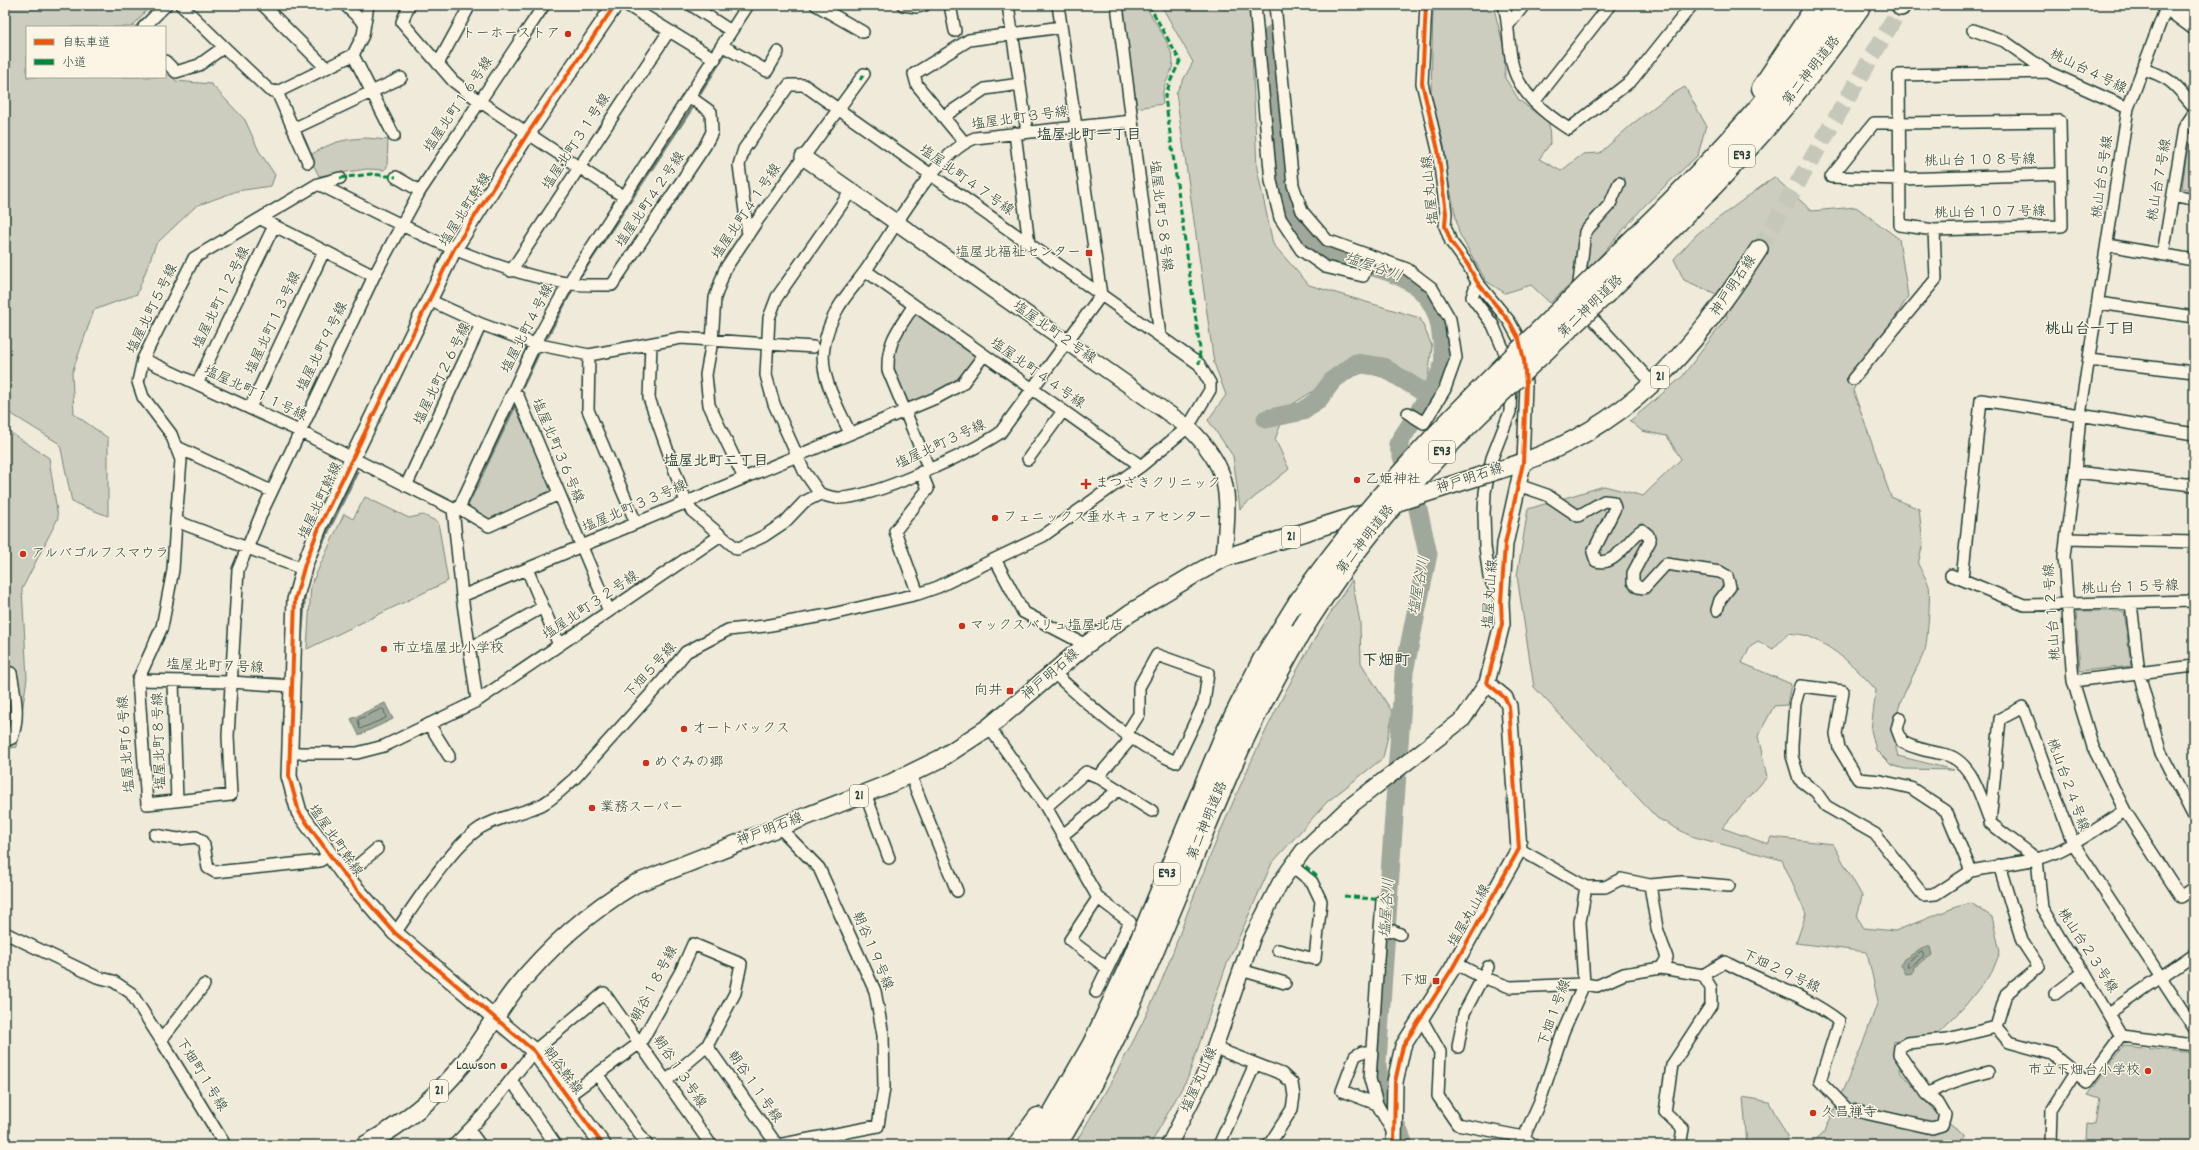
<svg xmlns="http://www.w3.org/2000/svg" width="2199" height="1150" font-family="Dekko,'Klee One',sans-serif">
<rect width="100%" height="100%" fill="#efeada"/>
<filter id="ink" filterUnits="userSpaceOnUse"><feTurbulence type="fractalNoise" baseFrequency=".025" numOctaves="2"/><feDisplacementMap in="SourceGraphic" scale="8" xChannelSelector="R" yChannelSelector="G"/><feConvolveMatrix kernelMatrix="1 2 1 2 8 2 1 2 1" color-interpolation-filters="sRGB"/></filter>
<g filter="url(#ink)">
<path fill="#cccdbf" stroke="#76857a" d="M5 5H151L132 27H27V77H165V70L176 81 211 84 245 120 259 151 275 175 271 186 237 191 196 206 156 244 137 294 94 310 72 373 74 414 108 438V516L72 502 60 444 5 410Z
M1121 5H1145C1152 18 1173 47 1173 62 1173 75 1159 86 1163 104L1137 108Z
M1161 5H1250L1257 169 1273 244 1309 285 1420 318 1432 346 1428 379 1417 396 1392 380 1365 372 1310 393 1288 407 1275 439 1289 469 1240 509 1233 456 1208 420 1226 395 1214 363 1176 93 1193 62Z
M1433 5H1493L1504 48 1505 78 1519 100 1549 123 1550 144 1539 159 1561 171 1583 154 1600 153 1630 126 1667 97 1685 87 1706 125 1698 155 1645 205 1594 263 1550 303 1531 285 1505 293 1486 281 1459 233 1431 95Z
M2194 128V190L2182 188 2190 130Z
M366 138 388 140 387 167 384 170 367 169 319 176 309 156C330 143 341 139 366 138Z
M1774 177 1812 211 1856 207 1899 239 1908 296 1853 390 1891 497 1919 509 1923 543 1918 564C1921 571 1927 579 1929 586 1931 591 1927 645 1925 650 1910 686 1885 716 1898 756L1954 770 1905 769 1891 765 1876 750 1871 730 1876 690C1858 669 1835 648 1810 637 1804 634 1795 634 1788 633L1773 649 1758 641 1750 646 1742 663 1791 684 1787 705 1774 706 1758 736 1767 777 1722 828 1768 844 1771 837 1833 844 1862 896 1857 917 1864 928 1895 931 1956 907 1971 903 1992 917 2000 952 1992 972 1964 1007 1938 1033 1893 1041 1901 1073 1935 1112 1965 1135 1964 1145H1810L1825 1131 1862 1046 1878 1001 1867 952 1796 943 1806 914 1782 860 1691 836 1657 818 1534 687 1517 576 1528 509 1604 486 1643 496 1681 459 1667 436 1642 431 1630 421 1682 377 1727 317 1721 296 1684 280 1674 259 1697 234Z
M920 314 974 354 975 360C953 387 940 391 910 403 903 398 902 392 899 384 886 350 893 344 913 316Z
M516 406H518L552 487 549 493 493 519H486L468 510V506Z
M5 429 49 458 58 518 22 589 27 678 17 747 5 749Z
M365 497 409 518 423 515 438 522 448 581 307 649 311 585 344 514 353 519Z
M1352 580 1360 622 1361 663 1393 713 1383 758 1327 802 1272 863 1226 966 1188 1077 1150 1145H1074C1106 1092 1138 1037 1162 980 1174 951 1184 920 1196 891 1239 784 1287 675 1352 580Z
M2076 611H2124L2131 666 2080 671Z
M2124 1046 2194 1053V1145H2118L2086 1140 2087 1124 2096 1125 2100 1098 2088 1094Z
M1743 1097 1769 1102 1788 1138 1782 1145H1747Z"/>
<path fill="#9fa89a" stroke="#6c7d71" d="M385 703 393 719 359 735 351 719Z
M1925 947H1930L1932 955 1914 967 1913 973 1906 974 1901 964 1904 959Z"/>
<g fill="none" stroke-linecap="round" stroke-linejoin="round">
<path stroke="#52685d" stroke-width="1" d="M382 709 384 710 386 718 360 729 358 720Z
M1922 952 1924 956 1910 967H1907L1908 962Z"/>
<path stroke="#6c7d71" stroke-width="3" d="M136 27 158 5
M700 94 726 52
M581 275 692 108
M547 337 572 290
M523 386 539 352
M415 483 453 502
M471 495 514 407
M315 558 357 472
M301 642 305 590
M256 678 280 679"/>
<path stroke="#9fa89a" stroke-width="19" d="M1273 34C1275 57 1277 81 1279 104 1281 141 1273 182 1291 217 1325 284 1432 246 1441 334 1442 343 1445 356 1443 364 1437 387 1411 423 1398 444L1415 496 1428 554 1404 672 1377 1061C1377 1092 1394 1116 1404 1145
M1266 419 1303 411 1318 400 1333 380 1356 363 1383 367 1428 395"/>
<path stroke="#c5c7b9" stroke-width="17" stroke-dasharray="17 8" stroke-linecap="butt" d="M1759 249 1901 7"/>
<g stroke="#1f3d34" stroke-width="14">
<path id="street" d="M181 5 224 47
M263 5 326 68
M345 5 365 24
M409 5 402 22 453 81 479 101 624 197
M627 5 715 59
M691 5 731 31
M816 5 863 32
M903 5 917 7 925 5
M950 5 955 31
M1008 5 1027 132
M1117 5 1160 336
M1255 5 1271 181 1280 218 1301 250 1325 267 1363 276 1371 256
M1275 5 1293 185 1302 211 1327 240 1407 269 1432 288 1450 319 1456 358 1445 389 1424 423 1408 413
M1426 5 1422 83 1438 150 1446 213 1445 226 1451 242 1468 265 1477 282 1509 321 1519 339 1524 360 1526 384 1523 463
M1504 5C1509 24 1508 43 1512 63 1518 92 1545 114 1569 129L1632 80 1692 5
M1509 24 1524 5
M144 27 166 5
M1973 30 2004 41 2048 72 2128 108
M723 46 767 71 778 52
M353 55 394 136
M165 61 176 72 199 65 224 47 269 90 277 92 353 55 363 35 368 5
M438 64 470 5
M2142 69C2171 77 2175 85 2194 107
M2048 72 1899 75C1899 125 1900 175 1900 225L1934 230 2062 226 2060 121 1899 123H1874L1831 177 1900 179 2061 174
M277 92 308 162
M1534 102 1610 5
M943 117 985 89 1020 84
M293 129 401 78
M1015 133 1029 244
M964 142 917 85 914 74 969 40 1061 27
M396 177 420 191
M1619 183 1610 204 1585 232 1579 283 1583 303 1594 320 1653 384
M318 184 340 178
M851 191 777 297 769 318 766 375 774 404 804 471 820 494C825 495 832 498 838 498 872 499 970 453 1000 433L1101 295 1058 5
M2173 195 2194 199
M748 235 739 165 744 149 789 85H804L1199 364 1210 383V390L1188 427 1141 466 866 271
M2108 245 2194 260
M2163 254 2184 128 2194 113
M511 271 669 31
M374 276 420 191 544 5
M1477 282 1472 297 1493 325 1510 365
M429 300 481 324
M2099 303 2194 317
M914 305C899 329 887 340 888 370L929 469
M651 344 649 398 686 502 692 511 737 549 764 536 785 522 804 502 820 494
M589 355 588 410 636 523
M143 359 299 431 453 509
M2089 360 2194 372
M1853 379 1936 279 1934 230
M197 384 274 226
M512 394 518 396 609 611
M250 408 324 251
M850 433C838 407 819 376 824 347 826 334 831 321 837 310 845 295 857 283 866 270 892 233 933 154 975 138L1132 121
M2194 434 2080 415 2075 472 2064 556 2073 681 2093 747 2125 811 2181 897 2194 888
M175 446 271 491
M1028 459 1063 411
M2075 472 2194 485
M744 478 709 405 706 375 712 341 715 298 725 269 757 221 864 74
M1518 485 1547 495 1578 516 1604 501 1613 502 1615 508 1593 552 1596 561C1616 567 1627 539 1642 530L1648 535 1650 541 1633 573V582L1638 587 1644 588 1666 564 1720 572 1727 576 1730 587 1720 600 1717 610
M406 486 481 324 535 344 589 355 681 338 813 347
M459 508 489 526 559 494
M176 521 173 570 162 627 138 680 147 804 231 795 228 736 238 570 263 510 374 276 261 219
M2066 539 2194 542
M995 559 1043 536 1141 466
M303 569 176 521 181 460 171 434 143 397 138 382 143 359 194 258 318 184C399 223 477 268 566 283 581 286 597 285 612 285L705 146 712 132 711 112 690 97
M527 569 559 645
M1951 575 2024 605 2194 601
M1962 579 1981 400 2080 415 2128 108 2167 5
M918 594 895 531 928 489 921 472
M462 596 938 397 962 384 984 355
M1501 602 1489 577 1485 546 1484 514 1485 492 1492 458 1510 412 1511 382
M2131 603 2139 673 2160 751 2194 817
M470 648 543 607
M138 680 231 682 292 686
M173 681 177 801
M2073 681 2194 666
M477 701 462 596 453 509 459 508 535 344 568 284 748 5
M1900 718 1897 729 1902 742C1916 749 1928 751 1943 754 1971 759 1980 795 1989 818
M429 724 449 756
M989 727 1046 807 1098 898 1130 922 1096 992
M5 741 12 738C20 715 15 696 11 673
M289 753H357L384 746 477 701 721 535
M910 774 957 891
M1098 777 1152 811
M865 793 889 858
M1046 807 1086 772 1098 777 1128 742 1127 733 1139 714V687L1157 655 1208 673 1204 703 1176 762C1129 743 1091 707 1054 673
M2125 811C2098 827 2068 851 2037 859L2042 908 2067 950 2084 972 2121 1036 2194 1045
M155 835 178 839 196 837 201 840 204 845 208 868 215 872 320 861 329 855
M1063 835 1118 790
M2037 859 1990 823 2000 719 2023 707 2073 843 2194 1028
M1971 871 1946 811 1911 788 1881 781 1858 779 1839 748 1836 734 1843 691 1800 686 1795 704 1792 745V756L1799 779 1816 792 1826 806 1875 834 1923 895 1936 894 1971 871 2037 859
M345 876 377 849
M1650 885 1657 928 1667 958 1661 968
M1586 887H1605L1621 879 1650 885 1682 882 1729 886
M1098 898 1070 940 1107 968
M1382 900 1370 1079 1377 1104 1394 1134
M1380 929 1393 931 1400 934
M5 933 97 977 113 981 131 993 161 1040
M395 933C416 903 451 847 480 828 499 816 523 814 543 804 554 798 564 787 574 779L659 685 686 652 728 630 765 626 828 615 918 594 938 587 995 559 1023 612 1086 645
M1278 950 1315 959 1321 901 1312 882 1292 866
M1455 963 1482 977 1510 987 1584 984 1597 986 1624 974 1661 968 1703 975 1725 962C1763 983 1804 994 1839 1021L1820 1081 1847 1109 1932 1128 1942 1125 1945 1115 1938 1103 1927 1094 1899 1054 1900 1047 1907 1043 1947 1039 1996 1027
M1241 970 1285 983
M204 985 161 1040 225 1145
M2055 994 2084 972
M2109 1013 2194 954
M1421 1018 1440 1052 1438 1096 1457 1124 1524 1137 1533 1145
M1996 1027 2006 994 2039 967 2022 941 1999 865
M1996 1027 2009 1042 2053 1054 2087 1082 2121 1036
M707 1046 777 1145
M1458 1047 1464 1013 1488 967
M1215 1048 1282 1074 1292 1083 1294 1096 1292 1109 1269 1145
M1371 1052H1362L1355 1056 1342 1091 1377 1104
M597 1074 647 1145
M511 1080 556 1145
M1927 1094C1946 1083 1967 1077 1988 1072
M568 1096 641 1042 681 971 693 944 741 964 735 993 707 1046 666 1081
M469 1130 480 1145
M454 1145 483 1115 534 1051 604 993 711 1145
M778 1145 878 1126 884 1088 883 1035 875 991 819 868 779 827
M1219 1145 1255 1064
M1514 1145 1524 1137 1540 1101 1563 1032 1584 984 1580 922 1586 887 1519 849
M1680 1145 1683 1129 1665 1112 1672 1065 1711 1005V988L1703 975
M2051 1145 2052 1109 2075 1073"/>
</g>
<g stroke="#1f3d34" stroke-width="18">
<path id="secondary" d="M2164 5 2194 27
M2186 5 2194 10
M803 157 1188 427C1235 472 1228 499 1224 558
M603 1145 534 1051 395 933 345 876 299 812 289 776 295 600 305 564 320 525 454 249 528 133 615 5
M1169 1145 1207 1070 1253 936 1280 883 1303 851 1349 807 1463 719 1487 683
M1394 1145 1395 1082 1403 1046 1452 969 1519 849 1509 706 1505 698 1487 683 1502 624 1501 602 1505 544 1523 463"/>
</g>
<g stroke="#1f3d34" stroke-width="20">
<path id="primary" d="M1901 7 1902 5
M1499 470C1626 432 1689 356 1759 249
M365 1145C403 1124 436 1098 463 1064 482 1041 496 1013 515 989 549 947 588 912 635 884L891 783 940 759 989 727 1086 645 1130 613 1197 573 1224 558 1358 515"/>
</g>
<g stroke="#1f3d34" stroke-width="23">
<path id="highway" d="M1762 88 1817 5
M1601 271C1687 188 1771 104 1839 5
M1606 293C1699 203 1788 112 1861 5
M1018 1145 1038 1118
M1035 1145 1093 1044 1131 963 1227 731 1263 660 1299 602
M1056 1145C1129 1028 1172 901 1227 776 1248 726 1274 678 1301 631"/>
</g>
<use href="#street" stroke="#fcf5e5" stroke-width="11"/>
<use href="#secondary" stroke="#fcf5e5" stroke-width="15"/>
<use href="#primary" stroke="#fcf5e5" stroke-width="17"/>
<use href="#highway" stroke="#fcf5e5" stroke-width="20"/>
<g stroke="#1f3d34" stroke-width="20" stroke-linecap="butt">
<path id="primary-bridge" d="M1392 504 1499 470"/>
</g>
<g stroke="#1f3d34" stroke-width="23" stroke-linecap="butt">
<path id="highway-bridge" d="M1299 602C1385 478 1494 376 1601 271
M1301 631C1322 598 1344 565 1369 534 1439 446 1525 370 1606 293"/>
</g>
<use href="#primary-bridge" stroke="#fcf5e5" stroke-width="17"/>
<use href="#highway-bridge" stroke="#fcf5e5" stroke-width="20"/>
<path stroke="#00873e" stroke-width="3" stroke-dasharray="6 3" stroke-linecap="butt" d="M1149 5 1180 61 1170 82 1165 97 1200 349 1199 364
M860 80 864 74
M340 178 371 174 396 177
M1305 867 1318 877
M1344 896 1382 900"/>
<g stroke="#fcf5e5" stroke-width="6">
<path id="cycleway" d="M603 1145 534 1051 395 933 345 876 299 812 289 776 295 600 305 564 320 525 454 249 528 133 615 5
M1394 1145 1395 1082 1403 1046 1452 969 1519 849 1509 706 1505 698 1487 683 1502 624 1501 602 1505 544 1523 463 1526 384 1524 360 1519 339 1509 321 1477 282 1468 265 1451 242 1445 226 1446 213 1438 150 1422 83 1426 5"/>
</g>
<use href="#cycleway" stroke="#e8590c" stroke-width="4"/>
</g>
</g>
<g fill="#c8321e" stroke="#fcf5e5" stroke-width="1.5">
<circle cx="568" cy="34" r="4"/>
<rect x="1085" y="249" width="8" height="8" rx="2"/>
<circle cx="1357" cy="480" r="4"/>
<path d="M1084 478h4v4h4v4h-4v4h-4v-4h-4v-4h4z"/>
<circle cx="995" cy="518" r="4"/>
<circle cx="23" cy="554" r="4"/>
<circle cx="962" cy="626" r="4"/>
<circle cx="384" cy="649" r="4"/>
<rect x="1006" y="687" width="8" height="8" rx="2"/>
<circle cx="684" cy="729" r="4"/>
<circle cx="646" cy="763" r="4"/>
<circle cx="592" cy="808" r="4"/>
<rect x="1432" y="977" width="8" height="8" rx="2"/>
<circle cx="504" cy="1066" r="4"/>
<circle cx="2148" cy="1071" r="4"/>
<circle cx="1813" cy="1113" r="4"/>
</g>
<g text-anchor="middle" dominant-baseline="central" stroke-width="3" stroke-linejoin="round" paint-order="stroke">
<g fill="#fcf5e5" stroke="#617469" stroke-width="1">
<rect x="1729" y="145" width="26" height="22" rx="3"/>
<rect x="1651" y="366" width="18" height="22" rx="3"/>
<rect x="1429" y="441" width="26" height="22" rx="3"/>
<rect x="1282" y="526" width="18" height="22" rx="3"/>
<rect x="850" y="785" width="18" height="22" rx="3"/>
<rect x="1154" y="863" width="26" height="22" rx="3"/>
<rect x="430" y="1080" width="18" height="22" rx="3"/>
</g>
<g font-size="13" font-weight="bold" fill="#1f3d34">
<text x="1742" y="156">E93</text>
<text x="1660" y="377">21</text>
<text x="1442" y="452">E93</text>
<text x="1291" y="537">21</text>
<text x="859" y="796">21</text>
<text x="1167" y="874">E93</text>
<text x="439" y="1091">21</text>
</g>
<g font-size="14" fill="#1f3d34" stroke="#fcf5e5" text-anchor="start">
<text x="560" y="34" text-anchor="end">トーホーストア</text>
<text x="1081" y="253" text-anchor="end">塩屋北福祉センター</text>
<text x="1365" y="480">乙姫神社</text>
<text x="1095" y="484">まつざきクリニック</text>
<text x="1003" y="518">フェニックス垂水キュアセンター</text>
<text x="31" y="554">アルバゴルフスマウラ</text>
<text x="970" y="626">マックスバリュ塩屋北店</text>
<text x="392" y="649">市立塩屋北小学校</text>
<text x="1002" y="691" text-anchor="end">向井</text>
<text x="692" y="729">オートバックス</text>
<text x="654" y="763">めぐみの郷</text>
<text x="600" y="808">業務スーパー</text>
<text x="1428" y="981" text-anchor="end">下畑</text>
<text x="496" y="1066" text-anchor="end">Lawson</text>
<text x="2140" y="1071" text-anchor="end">市立下畑台小学校</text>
<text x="1821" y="1113">久昌禅寺</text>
</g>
<g font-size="14" fill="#1f3d34" stroke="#fcf5e5">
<text transform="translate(1812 71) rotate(-52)">第二神明道路</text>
<text transform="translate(2088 72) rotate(26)">桃山台４号線</text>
<text transform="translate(459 105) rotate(-56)">塩屋北町１６号線</text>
<text transform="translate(1020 119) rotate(-8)">塩屋北町３号線</text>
<text transform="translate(577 142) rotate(-57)">塩屋北町３１号線</text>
<text transform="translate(1980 161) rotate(-1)">桃山台１０８号線</text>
<text transform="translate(2103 177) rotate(-82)">桃山台５号線</text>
<text transform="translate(2160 180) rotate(-80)">桃山台７号線</text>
<text transform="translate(966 181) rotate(35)">塩屋北町４７号線</text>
<text transform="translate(1431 190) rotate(-96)">塩屋丸山線</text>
<text transform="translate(651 200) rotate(-56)">塩屋北町４２号線</text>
<text transform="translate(466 210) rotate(-58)">塩屋北町幹線</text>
<text transform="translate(747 212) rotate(-56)">塩屋北町４１号線</text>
<text transform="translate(1990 213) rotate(-1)">桃山台１０７号線</text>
<text transform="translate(1160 216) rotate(83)">塩屋北町５８号線</text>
<text transform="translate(1734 286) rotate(-56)">神戸明石線</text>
<text transform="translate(222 298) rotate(-64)">塩屋北町１２号線</text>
<text transform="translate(1591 307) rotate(-44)">第二神明道路</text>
<text transform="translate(153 309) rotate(-64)">塩屋北町５号線</text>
<text transform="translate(274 323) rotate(-65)">塩屋北町１３号線</text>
<text transform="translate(528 329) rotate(-63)">塩屋北町４号線</text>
<text transform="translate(1054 333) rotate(35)">塩屋北町２号線</text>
<text transform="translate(323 347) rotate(-64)">塩屋北町９号線</text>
<text transform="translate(443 374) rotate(-64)">塩屋北町２６号線</text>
<text transform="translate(1037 374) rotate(35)">塩屋北町４４号線</text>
<text transform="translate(255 394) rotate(25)">塩屋北町１１号線</text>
<text transform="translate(941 445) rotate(-25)">塩屋北町３号線</text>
<text transform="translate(557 451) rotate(67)">塩屋北町３６号線</text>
<text transform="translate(1470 479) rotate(-18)">神戸明石線</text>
<text transform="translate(321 501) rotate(-65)">塩屋北町幹線</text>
<text transform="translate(635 507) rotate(-23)">塩屋北町３３号線</text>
<text transform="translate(1366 540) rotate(-52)">第二神明道路</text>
<text transform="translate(2130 588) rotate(-2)">桃山台１５号線</text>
<text transform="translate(1491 594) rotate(-86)">塩屋丸山線</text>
<text transform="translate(591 606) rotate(-34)">塩屋北町３２号線</text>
<text transform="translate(2053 612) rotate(-94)">桃山台１２号線</text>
<text transform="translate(215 667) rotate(2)">塩屋北町７号線</text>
<text transform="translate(651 671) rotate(-48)">下畑５号線</text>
<text transform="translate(1051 675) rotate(-41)">神戸明石線</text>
<text transform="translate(160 741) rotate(-92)">塩屋北町８号線</text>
<text transform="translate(127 744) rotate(-94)">塩屋北町６号線</text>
<text transform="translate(2067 785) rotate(70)">桃山台２４号線</text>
<text transform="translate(1208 821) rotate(-68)">第二神明道路</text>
<text transform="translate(770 830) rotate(-21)">神戸明石線</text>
<text transform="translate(335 841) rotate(55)">塩屋北町幹線</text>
<text transform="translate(1470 916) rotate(-60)">塩屋丸山線</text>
<text transform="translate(872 951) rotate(67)">朝谷１９号線</text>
<text transform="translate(2087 951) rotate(57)">桃山台２３号線</text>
<text transform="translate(1781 972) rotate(25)">下畑２９号線</text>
<text transform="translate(655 984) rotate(-62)">朝谷１８号線</text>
<text transform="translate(1555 1013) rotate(-70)">下畑１号線</text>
<text transform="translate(562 1071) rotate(53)">朝谷幹線</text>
<text transform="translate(679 1072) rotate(56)">朝谷１３号線</text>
<text transform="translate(201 1075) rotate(58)">下畑町１号線</text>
<text transform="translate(1200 1080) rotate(-66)">塩屋丸山線</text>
<text transform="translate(754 1087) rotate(55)">朝谷１１号線</text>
</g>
<g font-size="15" font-weight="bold" fill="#1f3d34" stroke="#fcf5e5">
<text x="1089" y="136">塩屋北町一丁目</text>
<text x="2090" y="330">桃山台一丁目</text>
<text x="716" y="462">塩屋北町二丁目</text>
</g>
<g font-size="15" font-style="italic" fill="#455d53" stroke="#fcf5e5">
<text transform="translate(1373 268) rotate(19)">塩屋谷川</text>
<text transform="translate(1420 586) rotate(-80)">塩屋谷川</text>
<text transform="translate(1388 908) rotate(-86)">塩屋谷川</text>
</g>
<g font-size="16" font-weight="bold" fill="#1f3d34" stroke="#fcf5e5">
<text x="1386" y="661">下畑町</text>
</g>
</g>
<rect width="2199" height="1150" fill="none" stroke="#fcf5e5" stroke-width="20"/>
<rect x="10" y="10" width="2179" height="1130" fill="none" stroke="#1f3d34" stroke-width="1.5" filter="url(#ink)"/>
<rect x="26" y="26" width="140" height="52" fill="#fcf5e5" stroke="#a4ab9e"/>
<rect x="34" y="39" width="20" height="6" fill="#e8590c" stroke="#a4ab9e"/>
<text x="62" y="46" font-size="12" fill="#1f3d34">自転車道</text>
<rect x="34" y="59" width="20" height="6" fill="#00873e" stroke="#a4ab9e"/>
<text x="62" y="66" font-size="12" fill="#1f3d34">小道</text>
</svg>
